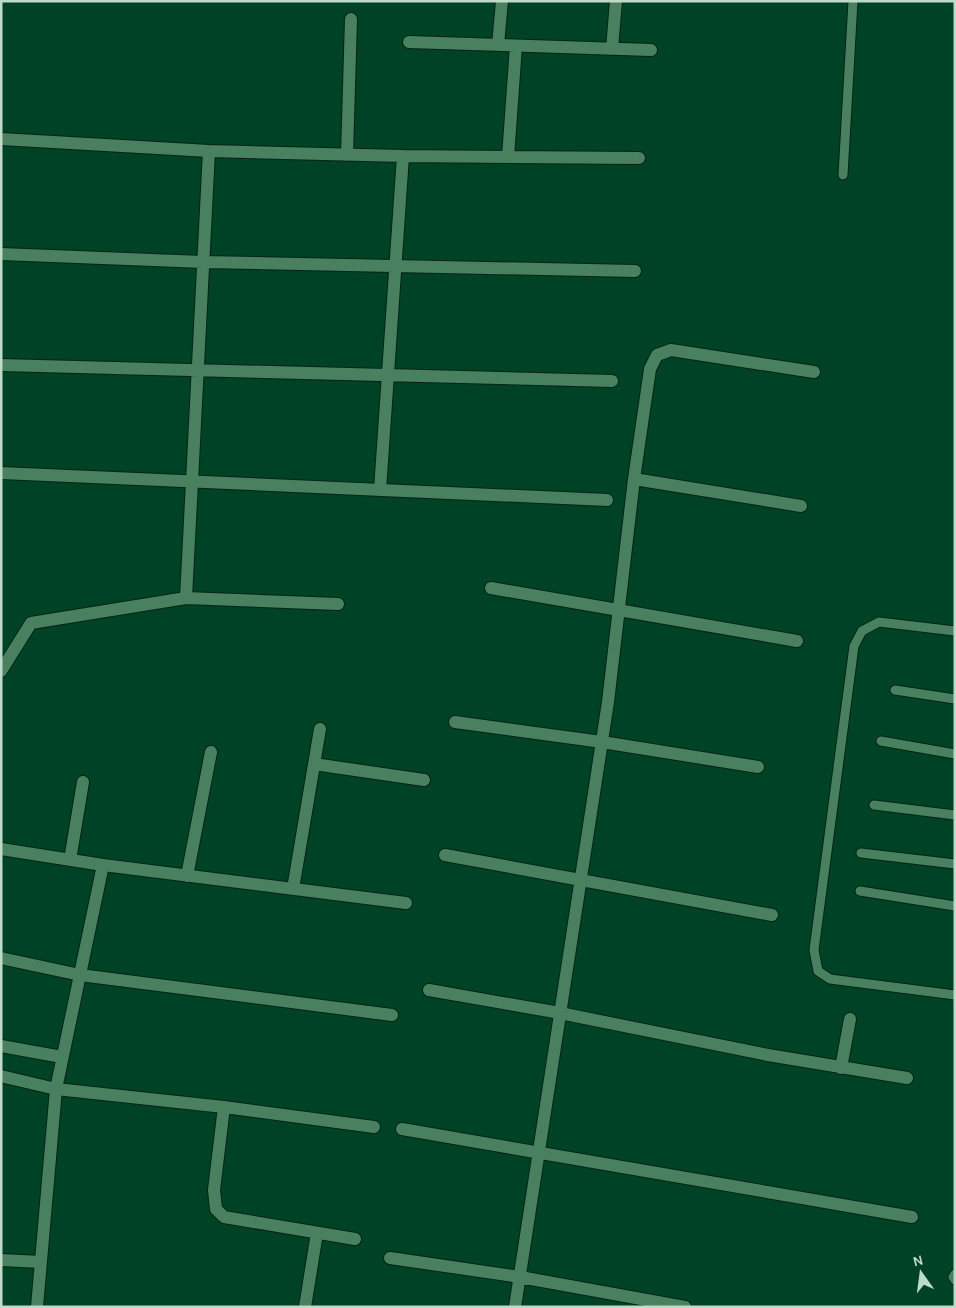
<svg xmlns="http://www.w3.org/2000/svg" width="956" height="1308" font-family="Karla,sans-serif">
<rect width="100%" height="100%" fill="#004226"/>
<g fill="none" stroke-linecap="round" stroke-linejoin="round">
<g stroke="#062415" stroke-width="11">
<path id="service" d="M843 175 853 1
M955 631 879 622 862 631 854 646 814 950 818 971 830 979 955 995
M895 690 955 699
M881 741 955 754
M874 805 955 815
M861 853 955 864
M860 891 955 906
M955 1274 953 1277 955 1280"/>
</g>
<g stroke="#062415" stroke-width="14">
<path id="minor" d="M409 42 651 50
M498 45 502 1
M612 49 616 1
M1 139 209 151 403 156 639 158
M347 155 351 19
M508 157 516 46
M1 254 203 262 635 271
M1 365 612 381
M1 473 607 500
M634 479 801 506
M380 490 403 156
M491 588 797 641
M186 598 338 604
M1 671 31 623 186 598 209 151
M455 722 602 742 758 767
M314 764 424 780
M1 849 103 865 406 903
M445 855 772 915
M70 860 83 782
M187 876 211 752
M293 889 320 729
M1 958 80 975 392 1015
M429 990 560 1013 768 1055 907 1078
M1 1046 62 1057
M841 1068 850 1019
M1 1076 56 1089 224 1107 374 1127
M224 1107 214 1190 216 1209 224 1217 355 1239
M402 1129 912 1217
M390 1258 520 1277 685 1307
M1 1260 41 1262
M37 1307 56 1089 103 865
M305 1307 317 1233
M515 1307 608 702 634 479 650 369 657 355 671 350 814 372"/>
</g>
<use href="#service" stroke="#488060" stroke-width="9"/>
<use href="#minor" stroke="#488060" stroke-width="12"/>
</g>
<rect width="956" height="1308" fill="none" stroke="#bedac8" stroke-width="5"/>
<g transform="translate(921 1273) rotate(346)" stroke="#004226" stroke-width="4" paint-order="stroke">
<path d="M0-4L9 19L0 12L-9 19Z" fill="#bedac8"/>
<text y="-8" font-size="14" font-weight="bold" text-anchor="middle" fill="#bedac8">N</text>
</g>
</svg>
